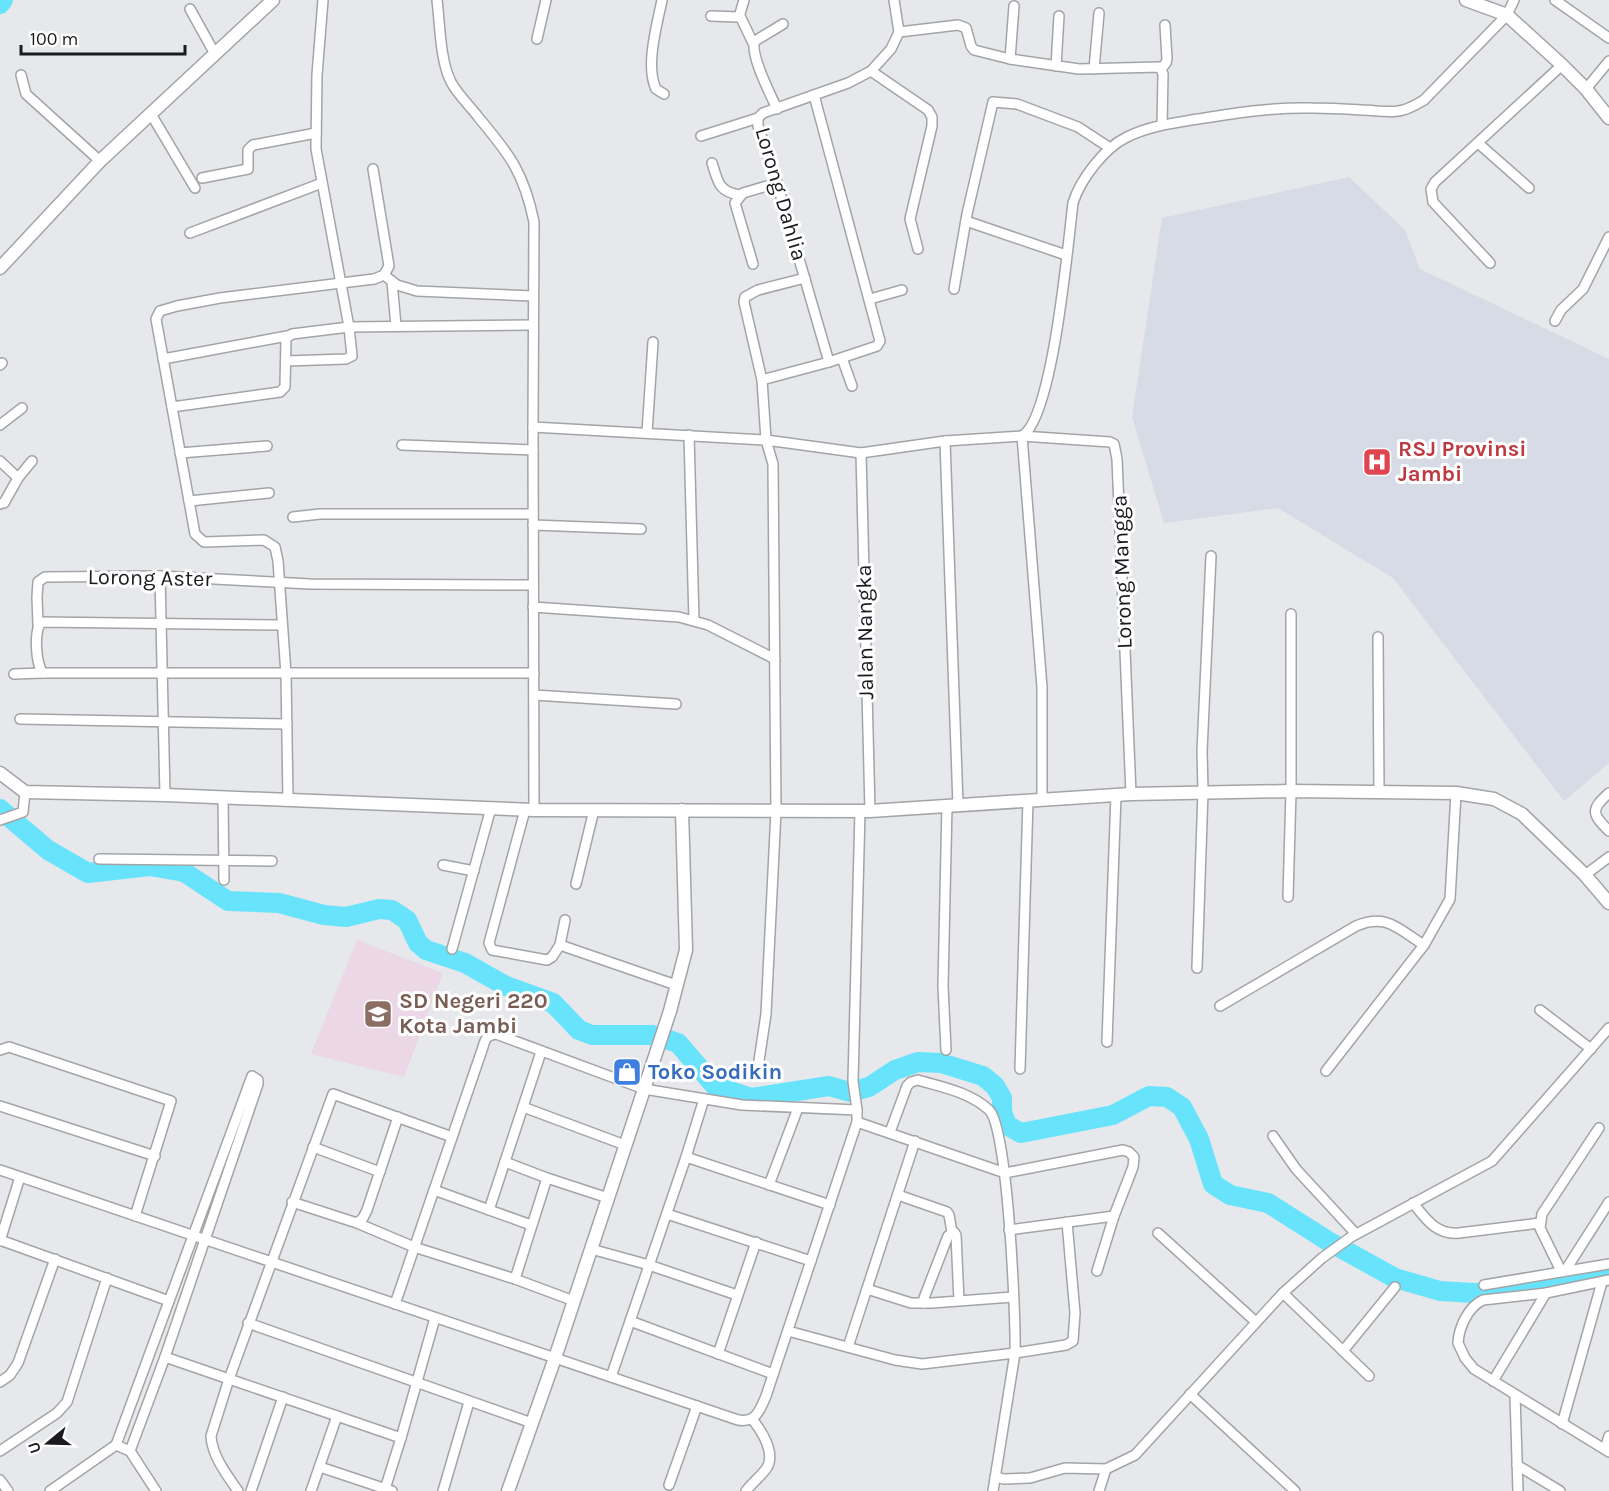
<svg xmlns="http://www.w3.org/2000/svg" width="1609" height="1491" viewBox="0 0 1609 1491" font-family="Karla,sans-serif">
	<style>
		.built { fill: #d6dbe5 }
		.education { fill: #ebd7e6 }
		.lines { fill: none; stroke-linecap: round; stroke-linejoin: round }
		.river { stroke: #68e3fc; stroke-width: 20 }
		.minor-casing { stroke: #a3a4a7; stroke-width: 12 }
		.tertiary-casing { stroke: #a3a4a7; stroke-width: 15 }
		.minor { stroke: #fff; stroke-width: 9 }
		.tertiary { stroke: #fff; stroke-width: 12 }
		.labels { text-anchor: middle; dominant-baseline: central; stroke-width: 6; stroke-linejoin: round; paint-order: stroke }
		.street-label { font-size: 22px; fill: #1a1b1c; stroke: #fff }
		.health-label { font-size: 22px; font-weight: bold; fill: #be3a42; stroke: #fff; text-anchor: start }
		.education-label { font-size: 22px; font-weight: bold; fill: #785e54; stroke: #fff; text-anchor: start }
		.shop-label { font-size: 22px; font-weight: bold; fill: #366cbe; stroke: #fff; text-anchor: start }
	</style>
	<rect width="100%" height="100%" fill="#e6e8eb"/>
	<path class="built" d="M1349,177l56,53 15,39 189,90v404l-45,38 -171,-223 -115,-70 -114,15 -32,-106 30,-199z"/>
	<path class="education" d="M357,940l86,33 -39,104 -93,-23z"/>
	<g class="lines">
		<g class="river">
			<path d="M0,4l3,-4"/>
			<path d="M0,809l48,41 40,23 62,-7 34,6 44,29 51,2 45,12 22,2 33,-8 13,1 15,10 11,23 8,7 39,13 41,23 47,17 26,27 13,5h61l25,8 37,43 36,12 78,-12 21,6 19,-5 26,-17 23,-8 23,1 42,13 12,10 7,12v14l5,13 14,8 92,-18 36,-19 18,1 15,10 17,32 14,45 17,11 38,8 60,38 67,37 45,13 33,2 25,-1 111,-18"/>
		</g>
		<g class="minor-casing">
			<g id="minor">
				<path d="M437,0c3,24 3,61 14,82 7,13 19,24 28,36 31,37 45,55 55,104l-1,205 233,13 7,24 3,347 -10,203 -9,60"/>
				<path d="M662,0c-5,25 -17,66 -6,89l8,5"/>
				<path d="M1555,0l54,38"/>
				<path d="M190,9l25,45"/>
				<path d="M711,16l28,1 5,-17"/>
				<path d="M740,16l13,27"/>
				<path d="M899,32l59,-7 8,3 5,18 3,4 36,9 69,10 81,-2 3,7 -1,51"/>
				<path d="M537,39l9,-39"/>
				<path d="M1010,59l4,-53"/>
				<path d="M1056,66l3,-50"/>
				<path d="M1094,69l5,-56"/>
				<path d="M1161,69l5,-6 1,-4 -2,-34"/>
				<path d="M871,71l57,39 4,7v9l-22,93 8,30"/>
				<path d="M21,75l5,19 74,67"/>
				<path d="M1586,89l23,-28"/>
				<path d="M777,109c-6,-14 -28,-55 -22,-68l28,-17"/>
				<path d="M151,114l44,74"/>
				<path d="M701,136l57,-18"/>
				<path d="M1478,143l51,45"/>
				<path d="M712,163c6,18 6,29 28,32"/>
				<path d="M202,178l46,-9v-19l5,-5 63,-12"/>
				<path d="M966,221l100,34"/>
				<path d="M190,233l132,-50"/>
				<path d="M1490,263l-57,-61 -2,-13 4,-7 127,-117"/>
				<path d="M753,264l-18,-61 8,-10 34,-10"/>
				<path d="M384,275l13,10 20,6 116,5"/>
				<path d="M805,278l-47,12 -13,7 -1,5 18,78 4,60 95,13 84,-12 77,-5c31,-18 46,-193 51,-233 7,-23 31,-55 54,-66 22,-11 47,-14 71,-18 38,-6 75,-12 114,-11 17,0 34,1 50,2 13,0 29,4 41,0 8,-2 14,-6 21,-10l83,-85 7,-15"/>
				<path d="M392,282l4,44"/>
				<path d="M954,289l13,-75 26,-112 24,2 61,23 32,21"/>
				<path d="M870,299l32,-9"/>
				<path d="M1555,321l6,-11 22,-21 26,-52"/>
				<path d="M842,358l10,28"/>
				<path d="M163,359l124,-23"/>
				<path d="M286,361l60,-2 6,-3 -3,-29 -33,-178 1,-74 6,-75"/>
				<path d="M829,362l-52,-179 -19,-57v-8l5,-5 85,-30 23,-12 20,-22 8,-17 -5,-32"/>
				<path d="M0,365l2,-2"/>
				<path d="M762,380l67,-18 48,-16 3,-5 -66,-246"/>
				<path d="M172,407l108,-15 5,-5 1,-49 6,-4 57,-7 184,-2"/>
				<path d="M0,425l22,-17"/>
				<path d="M533,427l1,383"/>
				<path d="M647,433l6,-91"/>
				<path d="M689,435l5,186"/>
				<path d="M1022,436l88,6 4,2 3,15 14,335"/>
				<path d="M1022,436l20,251v112"/>
				<path d="M945,441l13,364"/>
				<path d="M402,445l131,5"/>
				<path d="M180,453l87,-7"/>
				<path d="M861,453l9,358"/>
				<path d="M0,461l18,17"/>
				<path d="M189,501l80,-8"/>
				<path d="M0,504l4,-1 14,-25 14,-17"/>
				<path d="M293,517l27,-3h213"/>
				<path d="M533,525l108,4"/>
				<path d="M160,576l5,219"/>
				<path d="M533,607l146,10 29,8 67,34"/>
				<path d="M38,625l-1,-28 1,-15 7,-5 115,-1 150,8 223,1"/>
				<path d="M281,625l-239,-3c-9,7 -6,43 1,51h491"/>
				<path d="M1378,637l1,156"/>
				<path d="M14,674l29,-1"/>
				<path d="M534,695l142,9"/>
				<path d="M20,719l267,5"/>
				<path d="M1609,793c-19,17 -17,21 0,38"/>
				<path d="M223,797l1,83"/>
				<path d="M288,801l-2,-127 -8,-113 -3,-14 -11,-7 -60,2 -9,-8 -39,-215 4,-8 17,-5 43,-8 154,-19 10,-4 5,-9 -16,-97"/>
				<path d="M525,810l-36,133 3,7 55,10 5,-3 8,-12 116,40"/>
				<path d="M0,820l23,-8 2,-20"/>
				<path d="M99,859l173,2"/>
				<path d="M443,865l31,6"/>
				<path d="M1585,875l24,-18"/>
				<path d="M576,884l18,-74"/>
				<path d="M1288,897l3,-106v-177"/>
				<path d="M560,945l5,-25"/>
				<path d="M452,949l39,-141"/>
				<path d="M1197,968l6,-177 -1,-40 9,-195"/>
				<path d="M1220,1006l136,-80c31,-13 42,3 68,19"/>
				<path d="M1540,1010l51,39"/>
				<path d="M1107,1042l9,-247"/>
				<path d="M0,1050l9,-3 162,54 -36,115"/>
				<path d="M946,1050l-3,-64 4,-181"/>
				<path d="M1020,1069l8,-269"/>
				<path d="M1326,1071l98,-126 26,-46 6,-106"/>
				<path d="M0,1106l155,50"/>
				<path d="M523,1107l102,38"/>
				<path d="M857,1122l148,51 118,-23 6,2 5,5 -1,10 -19,49 -17,55"/>
				<path d="M1273,1136l23,33 60,65"/>
				<path d="M313,1147l67,25"/>
				<path d="M686,1157l144,48"/>
				<path d="M505,1162l42,16"/>
				<path d="M0,1170l738,250c18,3 22,-10 28,-24l91,-274v-12l-4,-29 7,-270"/>
				<path d="M769,1185l29,-77"/>
				<path d="M434,1190l97,35"/>
				<path d="M898,1195l49,17 2,3 3,17"/>
				<path d="M292,1202l65,21 6,-5 4,-8 31,-93"/>
				<path d="M1413,1203c13,16 23,32 46,30l81,-10"/>
				<path d="M489,1210l52,-158"/>
				<path d="M667,1214l144,47"/>
				<path d="M357,1223l57,24 101,32"/>
				<path d="M1009,1230l105,-14"/>
				<path d="M1158,1233l98,89"/>
				<path d="M0,1240l169,61"/>
				<path d="M0,1241l20,-64"/>
				<path d="M591,1249l58,16 88,30"/>
				<path d="M1561,1271l-21,-43 2,-14 57,-86"/>
				<path d="M1565,1271l44,-69"/>
				<path d="M1609,1280l-63,13 -63,7c-15,7 -24,27 -25,43l7,15 9,11 135,83"/>
				<path d="M1484,1285l125,-21"/>
				<path d="M867,1289l44,14h14"/>
				<path d="M1283,1293l86,83"/>
				<path d="M574,1301l-59,-22 32,-101 61,20"/>
				<path d="M959,1301l-3,-66 -2,-3 -6,4 -24,62 1,5h7l81,-6"/>
				<path d="M395,1304l88,-257c2,-8 4,-12 13,-13l148,55 98,16 115,5"/>
				<path d="M435,1318l-34,120 -172,-59 104,-285 119,43"/>
				<path d="M630,1321l143,53"/>
				<path d="M248,1323l284,100"/>
				<path d="M788,1331l107,29 27,4 93,-11c1,-34 -7,-226 -26,-243 -19,-18 -48,-23 -71,-30l-7,2 -4,4 -17,46"/>
				<path d="M848,1347l67,-206"/>
				<path d="M1343,1351l52,-64"/>
				<path d="M718,1354l38,-112"/>
				<path d="M165,1357l64,22 -18,57c1,20 16,39 27,55"/>
				<path d="M611,1377l75,-220 18,-58"/>
				<path d="M1493,1381l53,-88"/>
				<path d="M0,1382l10,-7 8,-12 37,-104"/>
				<path d="M1190,1394l105,97"/>
				<path d="M1515,1395l3,96"/>
				<path d="M1562,1424l40,-142"/>
				<path d="M116,1445l136,-369 6,4v4l-93,273 -35,94"/>
				<path d="M1605,1449l4,-13"/>
				<path d="M0,1451l57,-38 10,-11 40,-124"/>
				<path d="M1517,1465l43,26"/>
				<path d="M320,1467l72,24"/>
				<path d="M995,1477l9,2 26,-1 35,-10 41,1 29,-14 148,-162 39,-35 29,-21 141,-76 117,-133"/>
				<path d="M0,1480l8,11"/>
				<path d="M669,1485l28,-79"/>
				<path d="M385,1489l16,-51"/>
				<path d="M50,1491l66,-46 14,6 26,40"/>
				<path d="M251,1491l32,-94"/>
				<path d="M311,1491l26,-75"/>
				<path d="M443,1491l26,-89"/>
				<path d="M746,1491c6,-8 14,-14 20,-22 11,-15 -5,-39 -14,-50"/>
				<path d="M993,1491l22,-138 51,-8 7,-4 2,-28 -8,-91"/>
				<path d="M1099,1491l7,-22"/>
			</g>
		</g>
		<g class="tertiary-casing">
			<g id="tertiary">
				<path d="M1466,0l41,15 55,50 24,24 23,29"/>
				<path d="M0,268l100,-107 173,-161"/>
				<path d="M0,773l25,19 140,3 369,15 336,1 261,-17 160,-3 165,2 38,6 28,15 63,61 24,28"/>
				<path d="M508,1491l47,-133 115,-347 16,-61 -4,-140"/>
			</g>
		</g>
		<use href="#minor" class="minor"/>
		<use href="#tertiary" class="tertiary"/>
	</g>
	<defs>
		<g id="hospital-square" transform="scale(1.5)"><rect x="-9" y="-9" width="18" height="18" rx="4" fill="#e0444e" stroke="#fff"/><path d="M-5-5h3v3.5h4V-5h3V5h-3V1.5h-4V5h-3Z" fill="#fff"/></g>
		<g id="school-square" transform="scale(1.5)"><rect x="-9" y="-9" width="18" height="18" rx="4" fill="#8d6e63" stroke="#fff"/><path d="M0-5L7-2L0 1L-7-2ZM-4 1L0 2.5L4 1V4Q0 6-4 4Z" fill="#fff"/></g>
		<g id="shop-square" transform="scale(1.5)"><rect x="-9" y="-9" width="18" height="18" rx="4" fill="#3f7fe0" stroke="#fff"/><path d="M-5-2.5h2.3a2.7 3.5 0 0 1 5.4 0H5L5.5 6h-11ZM-1.5-2.5h3a1.5 2.3 0 0 0-3 0Z" fill="#fff"/></g>
	</defs>
	<g fill-rule="evenodd">
		<use href="#hospital-square" x="1377" y="462"/>
		<use href="#school-square" x="378" y="1014"/>
		<use href="#shop-square" x="627" y="1072"/>
	</g>
	<g class="labels">
		<g class="street-label">
			<text transform="translate(781 194) rotate(74)">Lorong Dahlia</text>
			<text transform="translate(1122 572) rotate(-92)">Lorong Mangga</text>
			<text transform="translate(150 578) rotate(1)">Lorong Aster</text>
			<text transform="translate(865 632) rotate(-91)">Jalan Nangka</text>
		</g>
		<g class="health-label">
			<text x="1398" y="449">RSJ Provinsi<tspan x="1398" dy="25">Jambi</tspan></text>
		</g>
		<g class="education-label">
			<text x="399" y="1001">SD Negeri 220<tspan x="399" dy="25">Kota Jambi</tspan></text>
		</g>
		<g class="shop-label">
			<text x="648" y="1072">Toko Sodikin</text>
		</g>
	</g>
	<g transform="translate(48 1443) rotate(251)" stroke="#ffffff" stroke-width="4.5" paint-order="stroke">
	<path d="M0-4.5L10 22L0 15L-10 22Z" fill="#1a1b1c"/>
	<text y="-9" font-size="16" font-weight="bold" text-anchor="middle" fill="#1a1b1c">U</text>
	</g>
	<path d="M21 45v9h164v-9" fill="none" stroke="#1a1b1c" stroke-width="3"/>
	<text x="30" y="45" font-size="18" fill="#1a1b1c" stroke="#ffffff" stroke-width="4.5" paint-order="stroke">100 m</text>
</svg>
